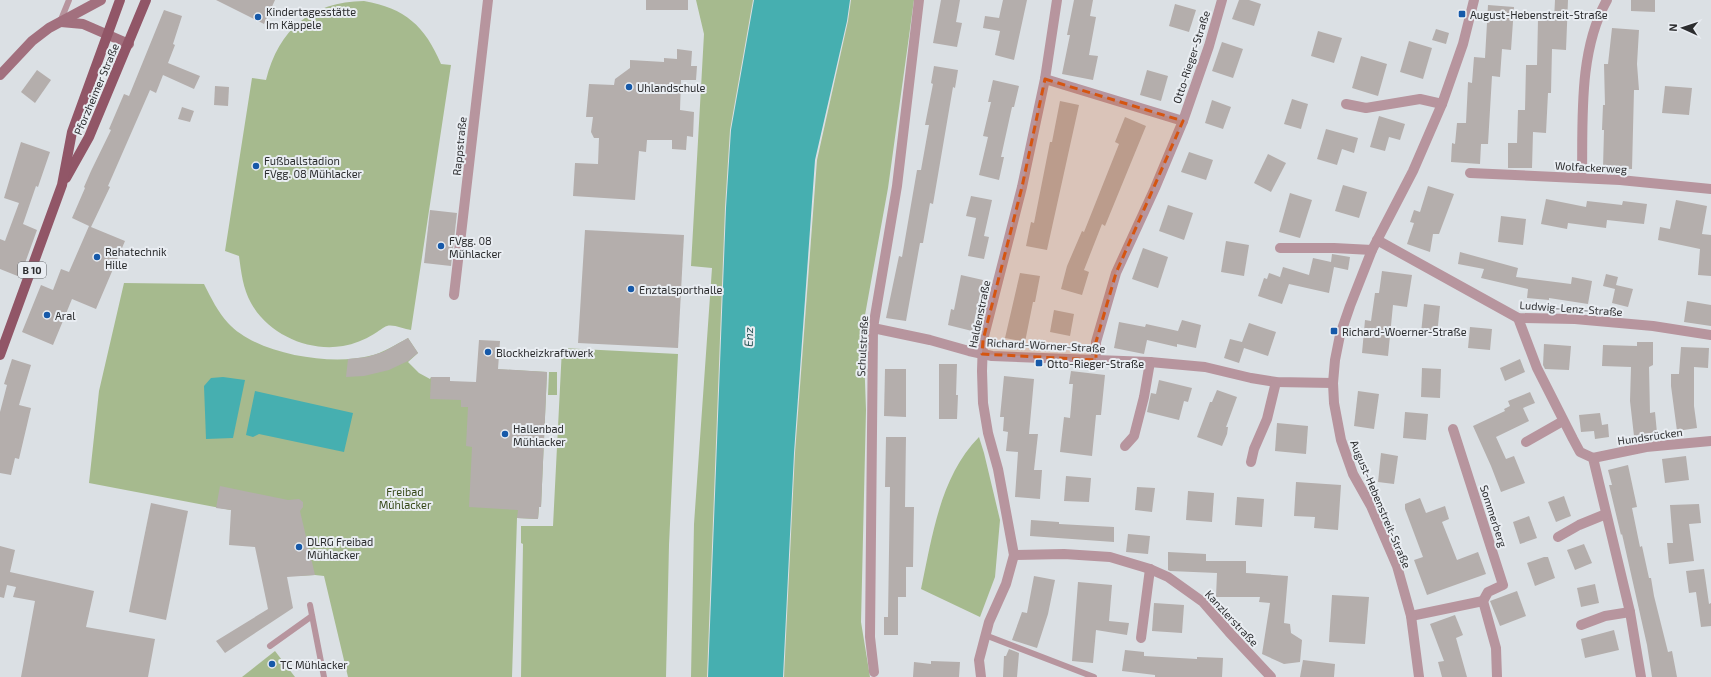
<svg xmlns="http://www.w3.org/2000/svg" width="1711" height="677" viewBox="0 0 1711 677" font-family="'Exo 2',sans-serif">
	<style>
		.green { fill: #a6ba8e }
		.water { fill: #46afb0 }
		.building { fill: #b4aeac }
		.lines { fill: none; stroke-linecap: round; stroke-linejoin: round }
		.lane { stroke: #b7959e; stroke-width: 6 }
		.street { stroke: #b7959e; stroke-width: 10 }
		.secondary { stroke: #a2707e; stroke-width: 10 }
		.primary { stroke: #915667; stroke-width: 10 }
		.marked { fill: #d55510; fill-opacity: 0.2; stroke: #d55510; stroke-width: 3; stroke-dasharray: 8 5; stroke-linejoin: round }
		.poi-dot { fill: #1659a9; stroke: #e9edf2; stroke-width: 1.5 }
		.labels { text-anchor: middle; dominant-baseline: central; stroke-width: 4; stroke-linejoin: round; paint-order: stroke }
		.shield { fill: #e9edf2; stroke: #65676a; stroke-width: 1 }
		.shield-label { font-size: 10px; font-weight: bold; fill: #2c2d2f }
		.poi-label { font-size: 11px; fill: #2c2d2f; stroke: #e9edf2; text-anchor: start }
		.street-label { font-size: 11px; fill: #2c2d2f; stroke: #e9edf2 }
		.park-label { font-size: 11px; fill: #364818; stroke: #e9edf2 }
		.water-label { font-size: 12px; font-style: italic; fill: #225051; stroke: #e9edf2 }
	</style>
	<rect width="100%" height="100%" fill="#dbe0e4"/>
	<g class="green">
		<path d="M696,0h57l-23,130 -5,78 -18,469h-16l3,-153 18,-256 -21,-2 13,-232z"/>
		<path d="M851,0h63l-26,188 -25,138 3,84 -5,212 9,55h-86l11,-224 22,-293 31,-139z"/>
		<path d="M364,1c41,7 61,25 77,63l10,1 -40,265c-7,-1 -18,-6 -24,-4 -4,1 -9,6 -13,8 -10,6 -20,10 -31,12 -35,6 -75,-12 -92,-43 -8,-14 -10,-32 -12,-47l-14,-5 27,-173 14,2c13,-51 45,-78 98,-79z"/>
		<path d="M124,283l80,1c7,14 14,28 24,39 28,31 102,43 141,33 14,-3 26,-11 39,-18l10,15 -10,9 11,11 11,6 1,-2h19v15l42,-9 1,-14 54,3 -6,135h-2l-1,12 -21,-1 -5,159h-164l-24,-101 -9,-1 -19,1 -13,-56 -194,-37 10,-92z"/>
		<path d="M562,348l116,6 -9,191 -3,132h-145l2,-133 -2,-1v-17h32z"/>
		<path d="M549,372h8v23h-9z"/>
		<path d="M979,437l5,16 16,67 -5,57 -15,40 -59,-28c11,-51 19,-113 58,-152z"/>
		<path d="M275,651l20,26h-53z"/>
	</g>
	<g class="water">
		<path d="M754,0h96l-3,21 -32,139 -21,293 -11,224h-75l18,-469 5,-78z"/>
		<path d="M223,377l22,3 -12,58 -27,1 -2,-53 7,-8z"/>
		<path d="M255,391l98,22 -9,39 -85,-18 -6,3 -7,-2z"/>
	</g>
	<g class="building">
		<path d="M216,0h59l-11,24z"/>
		<rect x="646" y="0" width="42" height="10"/>
		<path d="M941,0h19l-4,22 6,1 -5,24 -24,-4z"/>
		<path d="M1003,0h24l-13,60 -19,-5 5,-24 -17,-3 2,-12 14,2z"/>
		<path d="M1074,0h19l-3,16 6,1 -7,38 9,1 -5,24 -31,-6 8,-39h-3z"/>
		<path d="M1239,0h10l12,4 -7,22 -22,-7z"/>
		<path d="M1555,0h13l-2,50 -14,-1 -1,44h-3l-2,40 -13,-1 -1,36h-24v-25h9l1,-33h7l1,-45h11l1,-46 16,1z"/>
		<path d="M1631,0h24v12l-24,-1z"/>
		<path d="M1175,4l21,6 -7,22 -20,-6z"/>
		<path d="M1488,5l26,2 -3,43 -9,-1 -2,28 -8,-1 -4,68h-7l-1,20 -29,-2 1,-19 3,1 2,-21h9l2,-41 4,1 2,-26 11,1z"/>
		<path d="M164,10l18,6 -9,28 2,1 -7,18 32,13 -6,13 -31,-14 -7,18 -6,-3 -42,96 2,1 -19,40 34,14 -29,68 -24,-10 -19,46 -31,-13 19,-47 12,5 8,-21 8,3 20,-46 -17,-8 13,-30 -1,-1 7,-16 20,-41 -2,-1 15,-35 5,2z"/>
		<path d="M1612,28l27,2 -2,34 2,26h-5l-2,79 -29,-1 1,-38h-2l1,-25h2l-1,-41h4z"/>
		<path d="M1436,29l13,4 -3,11 -14,-4z"/>
		<path d="M1318,31l24,7 -8,25 -23,-7z"/>
		<path d="M1409,41l23,7 -9,31 -23,-7z"/>
		<path d="M1222,42l21,7 -10,29 -21,-7z"/>
		<path d="M677,49l15,2 -1,15h6l-1,14h-15l-1,30 14,2 -1,25 -6,-1 -1,14 -14,-1v-9h-25l-1,12 -7,-1 -4,49 -62,-4 2,-33 23,1 1,-26h-5l-3,-6 2,-15h-7l3,-33 25,1 1,-6 15,-11v-8l34,2v-4l13,1z"/>
		<path d="M1361,56l26,8 -9,32 -26,-8z"/>
		<path d="M934,66l24,4 -3,18 -2,-1 -20,117 -3,-1 -7,40h-3l-14,78 -20,-3 13,-62 3,1 15,-87h4l8,-45h-4l8,-41 -2,-1z"/>
		<path d="M37,70l14,10 -16,23 -14,-11z"/>
		<path d="M1147,70l21,6 -7,25 -21,-6z"/>
		<path d="M993,80l26,6 -5,21h-2l-11,50h3l-5,23 -20,-5 9,-38 -5,-1 8,-34h-3z"/>
		<path d="M215,86l14,1 -1,19 -14,-1z"/>
		<path d="M1665,86l27,2 -3,27 -27,-2z"/>
		<path d="M1292,99l16,5 -7,25 -17,-5z"/>
		<path d="M1212,100l19,7 -8,22 -18,-6z"/>
		<path d="M1060,101l19,4 -32,145 -21,-4 5,-24 3,1 16,-81h2z"/>
		<path d="M182,107l12,4 -4,11 -12,-3z"/>
		<path d="M1379,116l26,8 -5,16 -11,-3 -4,14 -15,-4z"/>
		<path d="M1125,117l21,9 -41,100 -3,-2 -18,46 5,2 -7,23 -21,-6 6,-23 15,-35 2,1 35,-88 -4,-2z"/>
		<path d="M1326,129l32,9 -4,15 -12,-4 -5,16 -20,-6z"/>
		<path d="M21,142l29,10 -12,35 -2,-1 -13,38 14,6 -17,47 -20,-8v-30l5,2 14,-38 -15,-5z"/>
		<path d="M1189,152l24,8 -7,20 -25,-8z"/>
		<path d="M1268,154l18,9 -15,29 -17,-9z"/>
		<path d="M1343,185l24,7 -8,26 -24,-7z"/>
		<path d="M1428,186l26,8 -15,40h-6l-3,18 -23,-8 7,-21 -4,-1 4,-12 6,2z"/>
		<path d="M1290,193l22,7 -12,38 -21,-6z"/>
		<path d="M971,196l21,4 -8,36 5,1 -5,22 -16,-3 8,-38 -10,-2z"/>
		<path d="M1546,199l40,8 1,-6 35,4 1,-4 24,3 -3,20 -37,-4 -1,8 -38,-5 -1,6 -26,-5z"/>
		<path d="M1676,200l31,6 -5,28 9,1v41l-13,-1 2,-26 -42,-9 2,-13 10,2z"/>
		<path d="M1168,205l25,8 -9,27 -25,-9z"/>
		<path d="M430,210l27,3 -6,53 -27,-3z"/>
		<path d="M1501,216l25,3 -3,26 -25,-3z"/>
		<path d="M585,230l99,5 -6,113 -100,-5z"/>
		<path d="M1226,241l23,4 -5,31 -23,-4z"/>
		<path d="M1143,248l25,9 -10,31 -26,-9z"/>
		<path d="M1460,252l58,16 -2,9 55,7 1,-7 20,4 -4,23 -39,-6v2l-22,-2 1,-9 -47,-11 3,-9 -26,-5z"/>
		<path d="M1332,254l18,3 -2,13 -14,-3 -5,26 -40,-9 -7,20 -24,-8 6,-18 3,1 2,-6 11,4 3,-10 26,8 4,-17 18,4z"/>
		<path d="M1382,271l30,4 -5,32 -14,-2 -5,51 -26,-3 3,-33 6,1 4,-28h4z"/>
		<path d="M1020,273l20,3 -5,26h-2l-8,40 -20,-4z"/>
		<path d="M1606,274l12,3 -2,8 17,4 -5,18 -16,-4 3,-14 -12,-3z"/>
		<path d="M961,275l22,5 -11,51 -24,-6 3,-16 3,1z"/>
		<path d="M1687,301l24,4v21l-27,-4z"/>
		<path d="M1424,304l16,2 -3,29 -16,-2z"/>
		<path d="M1054,310l20,4 -4,22 -20,-4z"/>
		<path d="M1182,320l19,5 -5,23 -19,-4v3l-30,-7 -3,14 -30,-6 5,-26 26,5 1,-3 32,7z"/>
		<path d="M1249,323l27,9 -8,24 -24,-8 -5,15 -15,-5 6,-19 12,3z"/>
		<path d="M1470,327l22,2 -2,21 -22,-2z"/>
		<path d="M408,338l10,15 -10,8 -19,9 -25,6 -18,1 2,-18 19,-2 16,-5z"/>
		<path d="M479,340l21,1 -2,28 49,3 -6,135h-2l-1,12 -21,-1 1,-8 -49,-3 3,-60 -6,-1 2,-39h-7v-7l-31,-1 1,-22h19v4l26,1z"/>
		<path d="M1637,342h16v23l-4,2 1,46 5,-1 2,21 -23,3 -4,-35 1,-34 -29,-1 1,-21 34,1z"/>
		<path d="M1544,344l27,2 -2,24 -24,-1 -2,-4z"/>
		<path d="M1681,347l28,1 -1,20 -14,-1v39l3,22 -20,3 -6,-45v-12h8z"/>
		<path d="M12,359l19,6 -12,40 12,3 -12,51 -4,-1 -4,17 -11,-2v-61l7,-27 -3,-1z"/>
		<path d="M1520,359l5,13 -20,9 -5,-13z"/>
		<path d="M939,364h18l-1,31h2l-1,24h-18z"/>
		<path d="M1422,368l19,1 -1,29 -19,-1z"/>
		<path d="M885,369h21v48l-22,-1z"/>
		<path d="M1071,371l34,4 -4,40h-5l-4,41 -32,-4 4,-35 6,1 3,-34h-4z"/>
		<path d="M1004,376l30,3 -5,55h9l-4,36h8l-2,29 -25,-2 3,-45 -12,-1 2,-19 -5,-1 1,-14h-4z"/>
		<path d="M1159,380l33,8 -4,14 -4,-1 -5,19 -32,-8 4,-19 5,1z"/>
		<path d="M1217,390l20,7 -11,30h2l-1,7 -5,12 -25,-9 13,-35h2z"/>
		<path d="M1358,391l21,3 -5,35 -20,-3z"/>
		<path d="M1530,392l5,11 -12,5 6,13 -33,16 10,22 8,-3 11,27 -24,9 -10,-26 -18,-40 32,-15 -1,-2 6,-3 -2,-5z"/>
		<path d="M1405,412l23,2 -2,26 -23,-2z"/>
		<path d="M1600,413l2,12 6,-1 1,13 -14,2 -1,-8 -13,1 -2,-17z"/>
		<path d="M1277,423l31,3 -2,28 -31,-3z"/>
		<path d="M886,437h20l-1,70h9l-1,60h-7v30h-8v38h-14v-18h4l2,-130h-5z"/>
		<path d="M1381,453l17,3 -4,28 -16,-2z"/>
		<path d="M1686,456l3,24 -24,3 -3,-24z"/>
		<path d="M1628,465l9,42 -5,1 8,39 2,-1 7,32h2l3,18 14,56 4,-1 5,26h-25l-5,-32 -25,-111 -1,1 -12,-50h3l-4,-15z"/>
		<path d="M1066,476l25,2 -2,24 -25,-1z"/>
		<path d="M1296,482l45,3 -3,45 -24,-2 1,-11 -21,-1z"/>
		<path d="M220,486l68,14 11,-1 4,3v5l-3,4 15,64 -28,2 6,31 -68,45 -9,-12 52,-32 -13,-62 -26,-2 2,-35 -15,-2z"/>
		<path d="M1137,487l18,1 -3,24 -17,-2z"/>
		<path d="M1188,491l26,2 -2,29 -26,-2z"/>
		<path d="M1564,496l7,20 -15,6 -8,-20z"/>
		<path d="M1237,497l27,2 -2,28 -27,-2z"/>
		<path d="M1420,498l6,15 19,-7 4,13 -7,3 15,38 21,-8 8,22 -59,21 -13,-35 9,-3 -18,-48v-5z"/>
		<path d="M151,503l37,8 -22,109 -37,-8z"/>
		<path d="M1699,504l2,19 -12,1 5,37 -25,3 -2,-21h6l-3,-38z"/>
		<path d="M1529,516l8,22 -17,6 -7,-22z"/>
		<path d="M1031,520l28,2v2l55,3v15l-84,-6z"/>
		<path d="M1128,534l22,2 -2,18 -22,-2z"/>
		<path d="M1584,544l8,19 -17,7 -8,-20z"/>
		<path d="M0,546l15,4 -5,22 84,19 -8,36 69,12 -7,38h-127l14,-76 -22,-4 3,-10 -9,-2 -3,13 -4,-1z"/>
		<path d="M1168,552l38,2v7h40v12l42,3 -4,47 6,1 1,9 11,7 -2,22 -16,2 -22,-10 8,-51 -11,-1 1,-5h-44l1,-24 -47,-2 -2,-1z"/>
		<path d="M1544,557h4l7,21 -20,8 -8,-23z"/>
		<path d="M1704,569l5,35 2,-1v23l-10,1 -5,-35 -7,1 -3,-22z"/>
		<path d="M1034,576l21,4 -7,34 -11,34 -25,-8 10,-28 5,1z"/>
		<path d="M1078,582l34,3 -3,36 20,2 -2,12 -31,-5 -3,33 -21,-2z"/>
		<path d="M1595,584l4,19 -18,4 -4,-19z"/>
		<path d="M1517,591l9,25 -26,10 -10,-25z"/>
		<path d="M1332,595l37,2 -4,47 -36,-2z"/>
		<path d="M1154,603l30,2 -2,28 -30,-2z"/>
		<path d="M1455,615l8,20 -7,3 11,39h-25l-4,-15 6,-1 -14,-37z"/>
		<path d="M1614,630l5,20 -34,8 -4,-19z"/>
		<path d="M1009,649l10,4 -2,24h-14l1,-21h2z"/>
		<path d="M1125,650l19,2v4l53,3v-2l26,1 -1,19h-67v-2l-33,-4z"/>
		<path d="M1303,660l32,4 -1,13h-34z"/>
		<path d="M931,661l29,1 -1,15h-46l1,-15 17,2z"/>
	</g>
	<g class="lines">
		<g class="lane">
			<path d="M60,22l9,-22"/>
			<path d="M310,605l14,72"/>
			<path d="M985,635l109,42"/>
			<path d="M270,646l42,-30"/>
		</g>
		<g class="street">
			<path d="M1045,79l138,42"/>
			<path d="M1346,104l20,4 54,-9 22,5"/>
			<path d="M1470,173l150,7 91,9"/>
			<path d="M1582,178c1,-57 -4,-127 25,-178"/>
			<path d="M1377,240l141,78 57,1 78,7 58,9"/>
			<path d="M1280,248h54l38,2"/>
			<path d="M454,295l34,-295"/>
			<path d="M1518,318l19,50 36,71 7,13 13,6 37,154 11,65"/>
			<path d="M873,328l57,12 39,11 23,5 158,6 55,5 46,11 25,4 57,1"/>
			<path d="M1096,360v-18l20,-69 39,-85 28,-67 26,-75 13,-46"/>
			<path d="M1453,429l50,156 -15,7 -5,9"/>
			<path d="M1526,442l37,-21"/>
			<path d="M1125,446l9,-10 10,-39 6,-35"/>
			<path d="M1593,458l53,-11 65,-6"/>
			<path d="M1251,462l3,-13 13,-30 9,-37"/>
			<path d="M1558,537l21,-12 27,-11"/>
			<path d="M1014,555l50,-1 46,3 40,12 18,8 35,25 26,30 42,45"/>
			<path d="M1411,616l72,-15 13,47 1,29"/>
			<path d="M1581,625l24,-9 25,-4"/>
			<path d="M1141,638l9,-69"/>
			<path d="M874,672l-4,-35 3,-309 24,-142 22,-186"/>
			<path d="M981,677l-2,-17 10,-38 17,-38 8,-29 -16,-86 -10,-36 -5,-30 -1,-32 1,-31 39,-153 23,-108 12,-79"/>
			<path d="M1419,677l-8,-61 -14,-50 -26,-60 -18,-32 -12,-34 -7,-37 -1,-20 2,-23 5,-25 10,-29 22,-56 41,-79 29,-67 21,-60 11,-44"/>
		</g>
		<g class="secondary">
			<path d="M61,22l22,2 46,20"/>
			<path d="M0,75l32,-34 17,-13 52,-28"/>
		</g>
		<g class="primary">
			<path d="M66,178l23,-41 57,-137"/>
			<path d="M0,355l62,-170 10,-53 48,-132"/>
		</g>
	</g>
	<path class="marked" d="M1045,79l138,42 -67,152 -20,69v18l-114,-6 1,-14 39,-153z"/>
	<g class="poi-dot">
		<rect x="1458" y="10" width="8" height="8" rx="2"/>
		<circle cx="258" cy="17" r="4"/>
		<circle cx="629" cy="87" r="4"/>
		<circle cx="256" cy="166" r="4"/>
		<circle cx="441" cy="246" r="4"/>
		<circle cx="97" cy="257" r="4"/>
		<circle cx="631" cy="289" r="4"/>
		<circle cx="47" cy="315" r="4"/>
		<rect x="1330" y="327" width="8" height="8" rx="2"/>
		<circle cx="488" cy="352" r="4"/>
		<rect x="1035" y="359" width="8" height="8" rx="2"/>
		<circle cx="505" cy="434" r="4"/>
		<circle cx="299" cy="547" r="4"/>
		<circle cx="272" cy="664" r="4"/>
	</g>
	<g class="labels">
		<rect class="shield" x="18" y="262" width="28" height="16" rx="3"/>
		<g class="shield-label">
			<text x="32" y="270">B 10</text>
		</g>
		<g class="poi-label">
			<text x="266" y="11">Kindertagesstätte<tspan x="266" dy="13">Im Käppele</tspan></text>
			<text x="1470" y="14">August-Hebenstreit-Straße</text>
			<text x="637" y="87">Uhlandschule</text>
			<text x="264" y="160">Fußballstadion<tspan x="264" dy="13">FVgg. 08 Mühlacker</tspan></text>
			<text x="449" y="240">FVgg. 08<tspan x="449" dy="13">Mühlacker</tspan></text>
			<text x="105" y="251">Rehatechnik<tspan x="105" dy="13">Hille</tspan></text>
			<text x="639" y="289">Enztalsporthalle</text>
			<text x="55" y="315">Aral</text>
			<text x="1342" y="331">Richard-Woerner-Straße</text>
			<text x="496" y="352">Blockheizkraftwerk</text>
			<text x="1047" y="363">Otto-Rieger-Straße</text>
			<text x="513" y="428">Hallenbad<tspan x="513" dy="13">Mühlacker</tspan></text>
			<text x="307" y="541">DLRG Freibad<tspan x="307" dy="13">Mühlacker</tspan></text>
			<text x="280" y="664">TC Mühlacker</text>
		</g>
		<g class="street-label">
			<text transform="translate(1191 57) rotate(-72)">Otto-Rieger-Straße</text>
			<text transform="translate(96 89) rotate(-67)">Pforzheimer Straße</text>
			<text transform="translate(459 146) rotate(-84)">Rappstraße</text>
			<text transform="translate(1591 167) rotate(3)">Wolfackerweg</text>
			<text transform="translate(1571 308) rotate(4)">Ludwig-Lenz-Straße</text>
			<text transform="translate(979 314) rotate(-78)">Haldenstraße</text>
			<text transform="translate(1046 345) rotate(3)">Richard-Wörner-Straße</text>
			<text transform="translate(862 346) rotate(-87)">Schulstraße</text>
			<text transform="translate(1650 436) rotate(-8)">Hundsrücken</text>
			<text transform="translate(1381 504) rotate(67)">August-Hebenstreit-Straße</text>
			<text transform="translate(1494 516) rotate(72)">Sommerberg</text>
			<text transform="translate(1232 618) rotate(47)">Kanzlerstraße</text>
		</g>
		<g class="park-label">
			<text x="405" y="491">Freibad<tspan x="405" dy="13">Mühlacker</tspan></text>
		</g>
		<g class="water-label">
			<text transform="translate(748 337) rotate(-89)">Enz</text>
		</g>
	</g>
	<g transform="translate(1683 28) rotate(273)" stroke="#e9edf2" stroke-width="3" paint-order="stroke">
	<path d="M0-3L7 15L0 10L-7 15Z" fill="#2c2d2f"/>
	<text y="-6" font-size="11" font-weight="bold" text-anchor="middle" fill="#2c2d2f">N</text>
	</g>
</svg>
